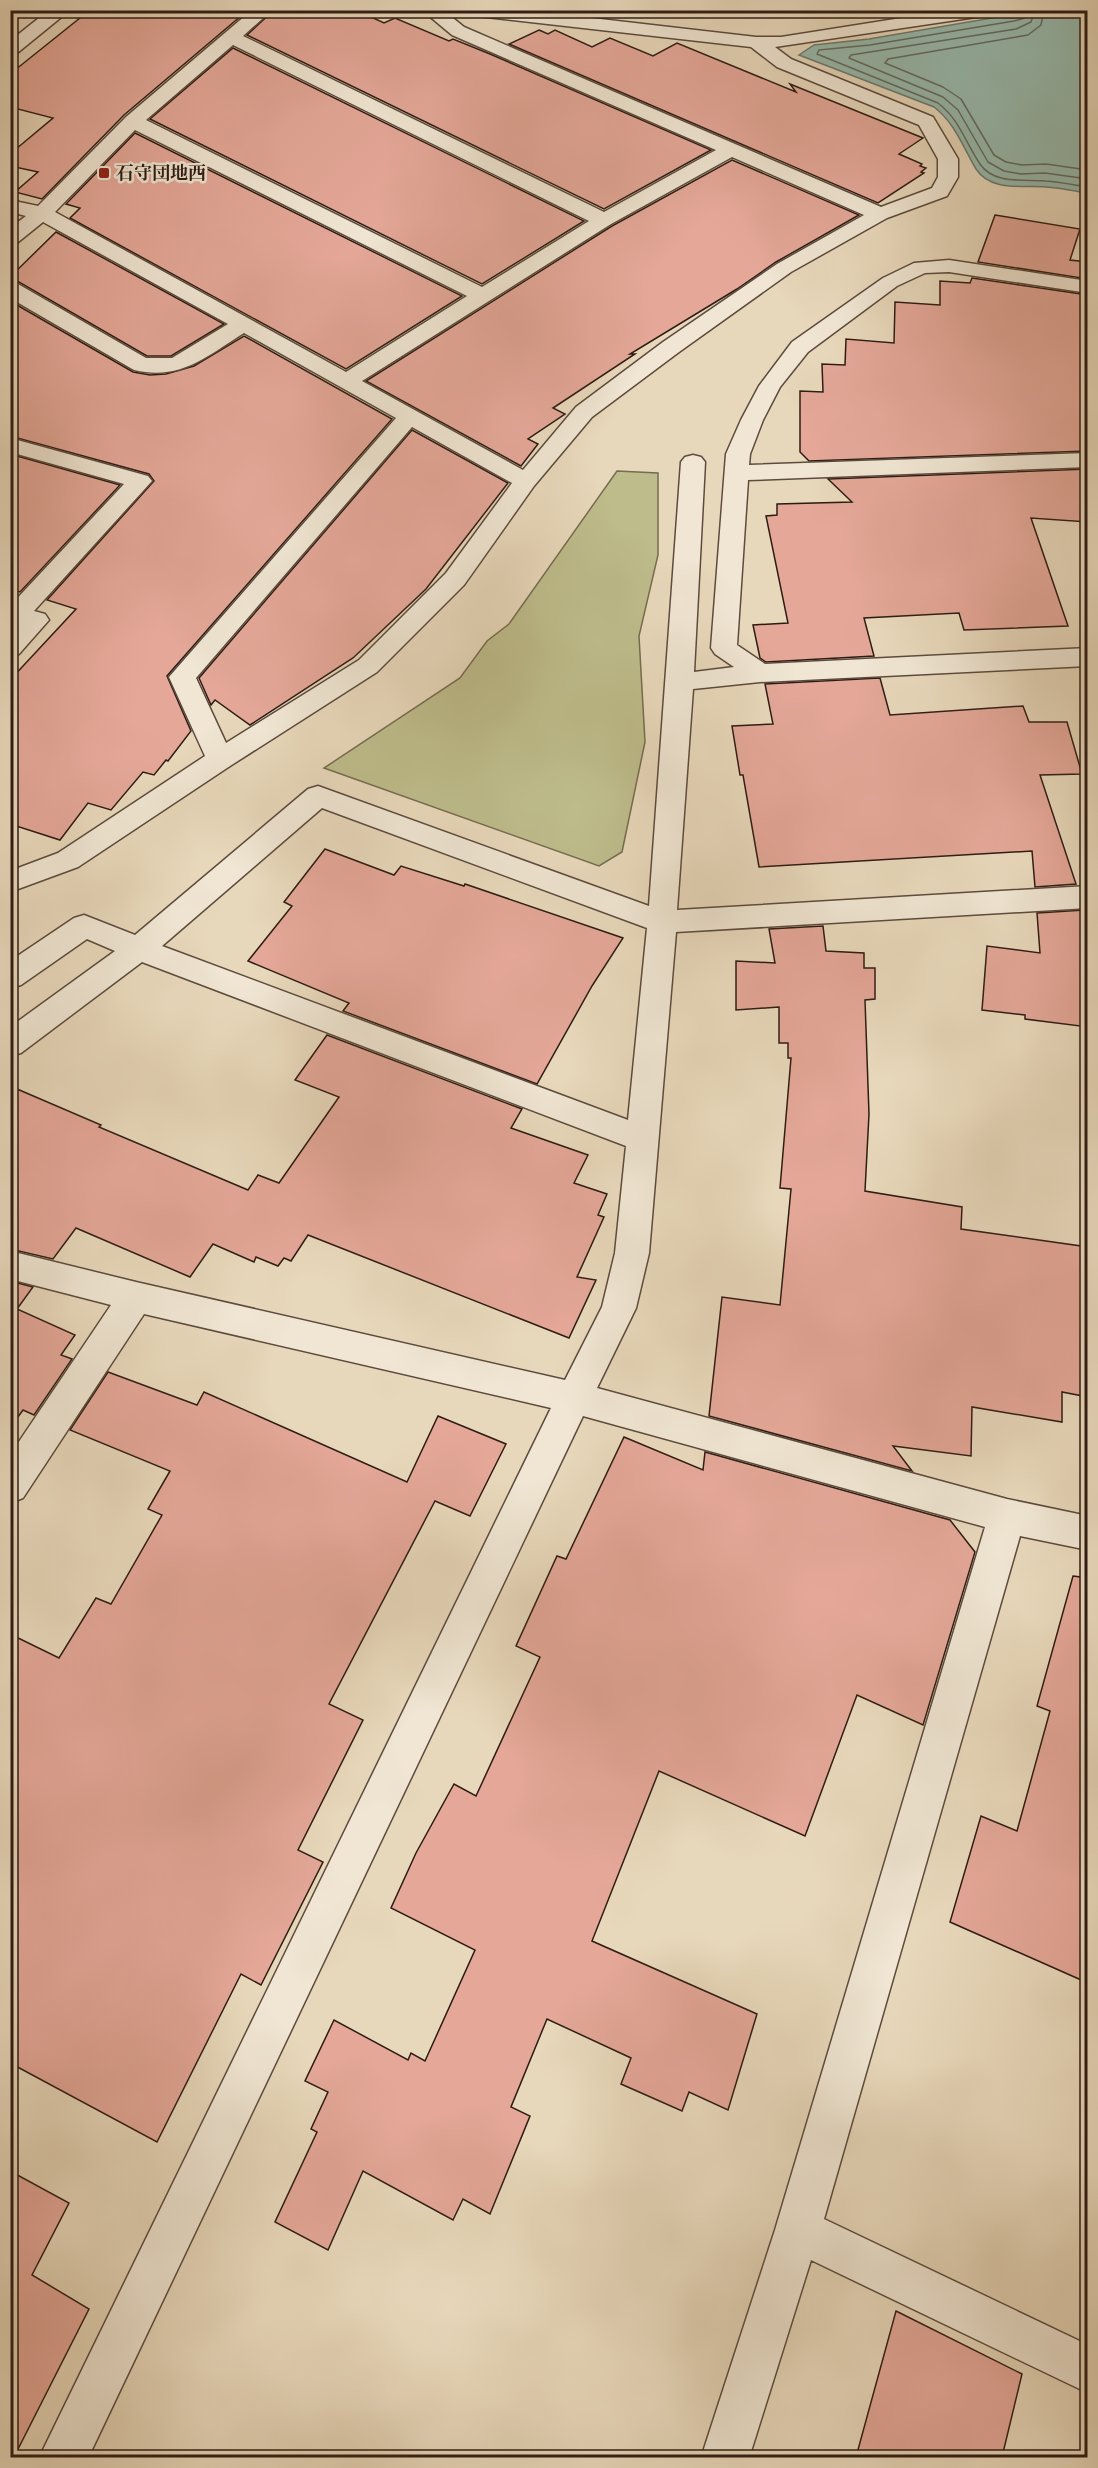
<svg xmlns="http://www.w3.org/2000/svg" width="1098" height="2468" viewBox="0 0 1098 2468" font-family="'Libre Bodoni','Noto Serif JP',serif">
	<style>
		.green { fill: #bebc8b; stroke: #766c50; stroke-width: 1.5 }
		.water { fill: #97baae; stroke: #6d7b70; stroke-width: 1.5 }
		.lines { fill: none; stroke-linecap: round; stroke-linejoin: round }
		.shore { stroke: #626b61; stroke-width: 1.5 }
		.building { fill: #e4a798; stroke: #2e1c14; stroke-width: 1.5 }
		.minor-casing { stroke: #5c4b3e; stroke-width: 3 }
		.minor { fill: #f0e6d3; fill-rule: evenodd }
		.poi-dot { fill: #8f2418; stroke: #f0e6d3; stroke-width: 2 }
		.labels { text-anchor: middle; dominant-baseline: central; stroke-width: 5; stroke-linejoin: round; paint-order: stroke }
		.far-poi-label { font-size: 18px; font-weight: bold; fill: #2e1c14; stroke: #f0e6d3; text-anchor: start }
	</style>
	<rect width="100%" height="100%" fill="#e8d8bb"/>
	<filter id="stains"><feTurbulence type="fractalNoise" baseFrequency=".00333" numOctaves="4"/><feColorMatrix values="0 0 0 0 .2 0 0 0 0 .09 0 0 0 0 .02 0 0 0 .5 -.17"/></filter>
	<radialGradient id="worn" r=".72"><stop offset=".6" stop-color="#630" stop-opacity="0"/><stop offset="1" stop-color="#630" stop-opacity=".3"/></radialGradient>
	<path class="green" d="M617,471l41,2v82l-19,81 6,106 -23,110 -23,14 -275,-98 136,-90 27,-37 22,-17z"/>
	<path class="water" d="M1032,11h55v182c-13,-2 -27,-5 -41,-6 -23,-2 -55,5 -70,-18 -13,-22 -21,-46 -42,-62l-135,-52 15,-10 55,-6z"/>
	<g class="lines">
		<g class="shore">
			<path d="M1028,10l-3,8 -11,3 -144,24 -51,5 -2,4 121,49c22,17 27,39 42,61 14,21 45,15 66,17 14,1 28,4 42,6"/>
			<path d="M1035,10l-4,12 -15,7 -165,26 -2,3 94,39 15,13 30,52 16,9 17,3 24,-1 43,6"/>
			<path d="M1044,10l-3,15 -13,10 -140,24 -3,4 58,24 18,12 33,56 12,7 16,3 24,-1 42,6"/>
		</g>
	</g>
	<g class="building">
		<path d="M90,10h158l-124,105 -82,84 -27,-7 23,-20 -28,-6v-12l43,-36 -43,-11v-33z"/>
		<path d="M274,10h82l28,13 11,-5 54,23 4,-2 37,15 221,96 -107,59 -357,-174z"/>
		<path d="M539,30l9,4 7,-4 37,17 18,-9 43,18 24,-13 119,49 -6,-8 133,54 -24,16 23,10 -2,2 6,2 -5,4 3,1 -46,30 -369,-159z"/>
		<path d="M233,48l351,173 -102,63 -332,-165z"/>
		<path d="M135,133l327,163 -116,73 -276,-151 10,-10 -14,-4z"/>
		<path d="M732,160l127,55 -83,47 -39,27 -107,65h5l-82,54 12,6 -37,25 10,5 -17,22 -155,-85 246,-155z"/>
		<path d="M995,215l85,14 -10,31 18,2v17l-110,-17z"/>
		<path d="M56,232l168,92 -53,32h-24l-128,-74 -9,-1v-4z"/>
		<path d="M972,278l116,17v156l-279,10 -9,-9v-61l23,1 -1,-28 23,1 1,-26 48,4 1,-41 45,3v-24l30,2z"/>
		<path d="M10,301l123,71 17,3 16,-1 28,-8 50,-30 148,83 -225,257 24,55 -23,30 -2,-1 -12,15 -11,-3 -32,38 -23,-7 -28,37 -50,-16v-144l66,-71 -29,-9 107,-119 -5,-7 -139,-38z"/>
		<path d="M412,430l96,53 -82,106 -73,69 -103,67 -35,-25 -4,5 -12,-27z"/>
		<path d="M10,454l110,31 -100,107 -10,-3z"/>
		<path d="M1088,469v53l-57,-4 37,108 -104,4 -5,-17 -95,5 10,38 -108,6 -6,-4 -7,-33 35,-2 -22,-107 11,-1v-11l75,-2 -24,-23z"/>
		<path d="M880,678l10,37 133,-9 6,16h38l15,52 -42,1 36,109 -41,3 -3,-36 -273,16 -16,-92h-3l-8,-49 41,-2 -8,-40z"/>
		<path d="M325,849l69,26 7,-9 63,20 1,-2 158,54 -31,48 -55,98 -194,-73 6,-8 -101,-42 44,-55 -8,-4z"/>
		<path d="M1085,910l3,9v108l-63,-8v-4l-43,-5 5,-64 53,7 -3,-40z"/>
		<path d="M823,926l3,25 38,2v15h11v31l-10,1 4,114 -4,77 97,16 -1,22 127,18v150l-26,-5v30l-90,-15 -1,49 -78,-10 19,25 -203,-55 13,-119 58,8 11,-116 -11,-1 11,-130h-3v-15h-9v-36l-43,3v-49l39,2 -6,-34z"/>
		<path d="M327,1035l195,74 -11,19 77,27 -14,28 33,11 -9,21 6,2 -27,60 19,3 -27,58 -261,-103 -17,26 -7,-3 -6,8 -22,-9 -2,5 -41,-18 -23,33 -114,-49 -23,31 -43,-10v-163l91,39 -2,2 149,63 10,-15 21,8 60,-86 -44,-17z"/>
		<path d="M10,1281l23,6 -16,22 58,26 -14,20 11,4 -38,56 -11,-5 -13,18z"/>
		<path d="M108,1372l89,33 7,-13 203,90 31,-66 68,28 -36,72 -35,-15 -106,203 34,16 -65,130 25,12 -62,123 -20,-11 -84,168 -147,-79v-429l49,24 37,-60 15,6 51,-89 -14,-6 22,-38 -100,-41z"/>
		<path d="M624,1437l79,33 2,-18 245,68 25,32 -52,173 -66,-30 -52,141 -146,-65 -67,170 165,73 -29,96 -39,-18 -7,19 -61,-27 10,-26 -84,-39 -36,88 19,9 -40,98 -27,-15 -10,21 -90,-49 -35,79 -53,-28 42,-90 -6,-3 17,-37 -23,-11 29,-61 74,40 3,-7 14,8 50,-111 -84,-42 25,-55 38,-69 22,12 64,-139 -24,-11 41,-90 9,3z"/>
		<path d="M1073,1576l15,2v405l-138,-61 31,-106 36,15 33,-120 -13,-5z"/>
		<path d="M10,2171l59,32 -37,72 57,34 -75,148h-4z"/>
		<path d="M896,2311l126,63 -20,83h-146z"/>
	</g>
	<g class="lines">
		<g class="minor-casing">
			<g id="minor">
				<path d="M49,10h21l-54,44 -6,1v-14z"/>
				<path d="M252,10h20l-29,26 361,176 112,-62 -264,-115 -30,-25h21l21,17 417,180 51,-19 6,-11v-18l-19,-34 -142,-58 -26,-20 -282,-32 -9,-5h62l234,27h25l171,-27h47l-9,5 -215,32 16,12 142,58 25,42v18l-11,19 -60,22 -96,54 -112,80 -87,65 -58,69 -70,99 -87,87 -147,94 -152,101 -68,25v-21l48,-18 147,-97 -36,-79 227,-259 -152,-85c-37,23 -63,48 -110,37l-124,-72v-15l8,1 128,74h26l56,-34 -185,-102 -26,21 -7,2v-17l16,-12 -16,-4v-12l28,6 88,-89zM233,45l356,176 -107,66 -336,-167zM135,130l332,166 -121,76 -291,-160zM732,157l132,58 -87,49 -114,78 -87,65 -53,63 -161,-89 249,-157zM412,427l100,56 -66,90 -87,87 -133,83 -30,-65z"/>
				<path d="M949,260l139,21v12l-139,-21 -24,1 -28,13 -89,66 -28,35 -17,33 -13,34 -1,11 339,-12v14l-340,13 -11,165 28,19 323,-16v18l-328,16 -67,7 -16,221 411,-24v22l-412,24 -27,321 -13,55 -39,80 410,111 81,17v34l-68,-14 -196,683 264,126v48l-277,-133 -62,198h-48l74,-228 210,-703 -402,-111 -495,1042h-49l512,-1050 -407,-94 -121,184 -13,5v-48l101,-150 -101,-26v-28l126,31 429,98 37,-73 13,-54 11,-107 -484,-184 -121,91 -11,3v-29l105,-76 -28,-12 -66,46 -11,3v-27l64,-43 10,-3 51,20 173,-146 10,-3 331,120 32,-444 4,-5 8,-2 8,2 4,5 -11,210 40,-5 -19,-13 -4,-6 15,-194 15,-34 18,-34 33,-44 91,-64 31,-15zM322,808l325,120 -19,192 -466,-174z"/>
				<path d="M10,438l138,38 4,5 -118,130 11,3 4,6 -30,34 -9,2v-24l8,-9 -8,-2v-15l114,-122 -114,-32z"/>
			</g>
		</g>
		<use href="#minor" class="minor"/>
	</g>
	<rect class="poi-dot" x="98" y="167" width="12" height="12" rx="3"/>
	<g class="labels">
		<g class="far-poi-label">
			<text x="116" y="173">石守団地西</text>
		</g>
	</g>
	<rect width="1098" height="2468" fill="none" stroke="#e8d8bb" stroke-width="36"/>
	<rect x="12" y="12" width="1074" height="2444" fill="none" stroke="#2e1c14" stroke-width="3"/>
	<rect x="18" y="18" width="1062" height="2432" fill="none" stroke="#2e1c14" stroke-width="1.5"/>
	<rect width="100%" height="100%" filter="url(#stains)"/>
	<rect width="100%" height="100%" fill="url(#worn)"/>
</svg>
